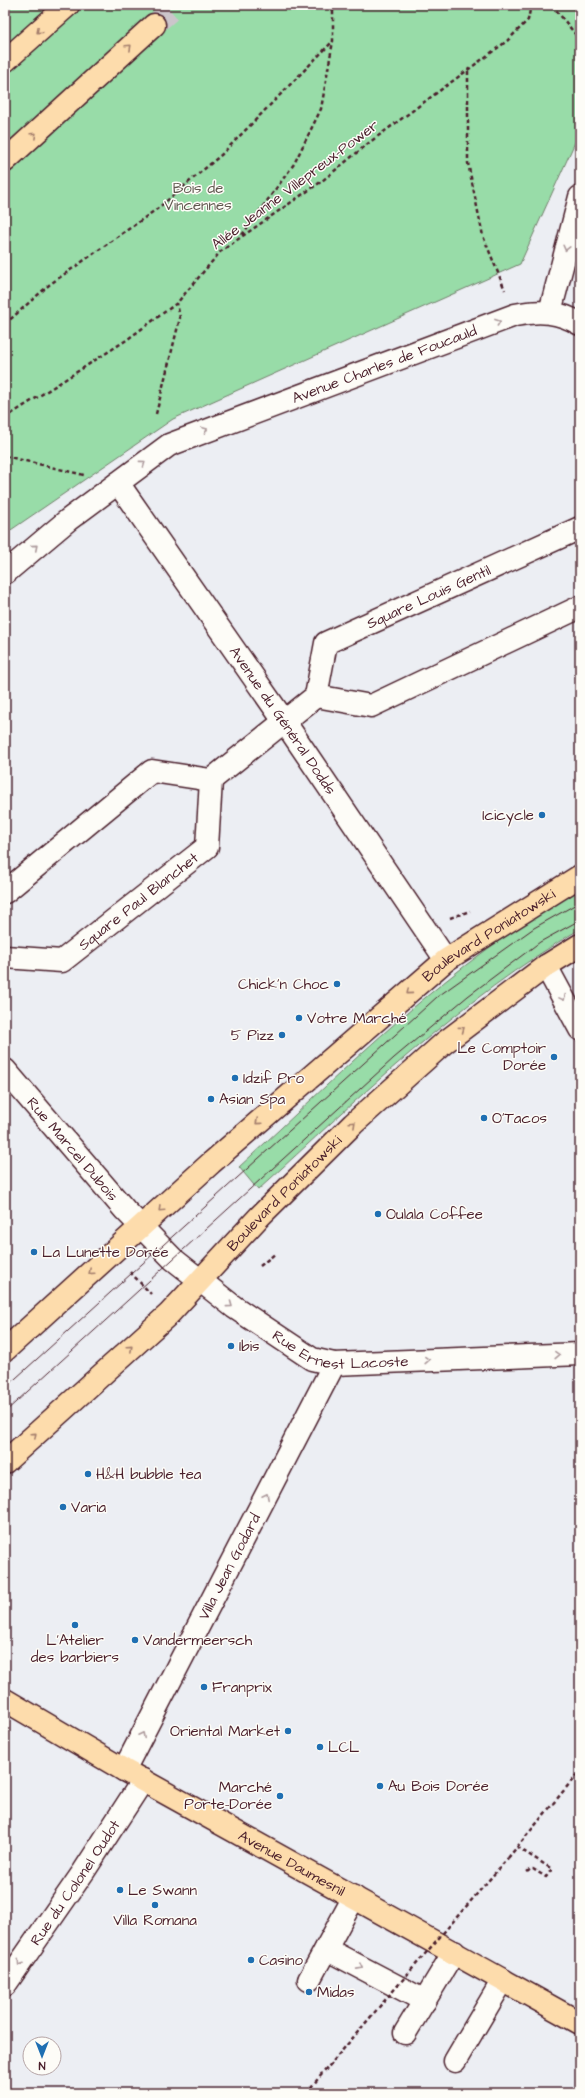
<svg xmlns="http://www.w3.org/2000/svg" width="585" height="2098" viewBox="0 0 585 2098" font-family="'Architects Daughter',sans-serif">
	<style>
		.green { fill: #98dca8; stroke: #717e6a }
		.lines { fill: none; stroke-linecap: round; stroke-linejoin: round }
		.highway-tunnel { stroke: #ccc5cb; stroke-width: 22; stroke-dasharray: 22 11; stroke-linecap: butt }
		.minor-casing { stroke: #4a1f2b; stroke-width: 25 }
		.major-casing { stroke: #4a1f2b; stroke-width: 25 }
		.highway-casing { stroke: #4a1f2b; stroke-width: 25 }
		.path { stroke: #4a1f2b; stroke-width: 2.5; stroke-dasharray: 4 3; stroke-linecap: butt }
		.minor { stroke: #fdfcf7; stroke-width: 22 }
		.major { stroke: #fddcac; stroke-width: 22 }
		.highway { stroke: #fddcac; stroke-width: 22 }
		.tram { stroke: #4a1f2b; stroke-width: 1 }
		.path-bridge { stroke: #4a1f2b; stroke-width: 2.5; stroke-dasharray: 4 3; stroke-linecap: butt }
		.oneway { stroke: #a47e6c }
		.oneway2 { stroke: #ac999b }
		.poi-dot { fill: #1f6fb2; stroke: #fdfcf7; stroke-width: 1.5 }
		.labels { text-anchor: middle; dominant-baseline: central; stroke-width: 3; stroke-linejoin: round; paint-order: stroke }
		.street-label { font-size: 15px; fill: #4a1f2b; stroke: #fdfcf7 }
		.park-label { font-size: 15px; fill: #615850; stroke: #fdfcf7 }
		.poi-label { font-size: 15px; fill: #4a1f2b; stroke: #fdfcf7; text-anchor: start }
	</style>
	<rect width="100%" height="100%" fill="#eceef3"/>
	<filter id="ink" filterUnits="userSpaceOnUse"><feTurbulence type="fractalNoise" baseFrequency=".025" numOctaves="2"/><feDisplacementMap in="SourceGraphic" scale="8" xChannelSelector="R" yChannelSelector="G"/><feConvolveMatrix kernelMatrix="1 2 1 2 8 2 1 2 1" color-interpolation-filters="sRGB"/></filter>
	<g filter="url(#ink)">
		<g class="green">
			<path d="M5,5h575v133l-4,2 -56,124 -347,155 -168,115z"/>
			<path d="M580,890v39c-120,70 -220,168 -322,261l-19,-23c107,-98 212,-207 341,-277z"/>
		</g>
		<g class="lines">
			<path class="highway-tunnel" d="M154,25l23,-20"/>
			<g class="minor-casing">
				<g id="minor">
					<path d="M550,312l30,-115"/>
					<path id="s1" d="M118,483l166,238 162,239"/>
					<path id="s2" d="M5,573l63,-53 101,-75 346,-130c24,-5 44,-4 65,9"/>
					<path d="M316,696l55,10 209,-99"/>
					<path id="s3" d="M5,892l147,-121 59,9 105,-84 10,-53 254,-115"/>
					<path id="s4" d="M5,957l57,4 145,-114 4,-67"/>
					<path d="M546,966l34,63"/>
					<path id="s5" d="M5,1070l120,140 48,49 61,48 78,52 22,5 246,-10"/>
					<path id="s6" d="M124,1770l210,-406"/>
					<path d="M326,1949l99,52"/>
					<path d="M309,1980l45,-83"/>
					<path id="s7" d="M5,1985l79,-114 59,-91"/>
					<path d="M405,2033l49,-81"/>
					<path d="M455,2061l48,-81"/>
				</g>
			</g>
			<g class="major-casing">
				<g id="major">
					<path id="s8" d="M5,1350l206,-187 235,-203 134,-84"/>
					<path id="s9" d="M5,1462l164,-148 91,-98 93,-92 91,-81 102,-77 34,-21"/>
					<path id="s10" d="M5,1700l119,70 456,253"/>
				</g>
			</g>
			<g class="highway-casing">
				<g id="highway">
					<path d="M5,61l63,-56"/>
					<path d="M5,161l149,-136"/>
				</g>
			</g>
			<g class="path">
				<path d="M552,5l28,35"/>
				<path d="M468,71v92l15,73 22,54"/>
				<path d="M242,235l52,-71 27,-55 12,-68v-36"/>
				<path d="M5,324l44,-39 108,-76 64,-54 112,-114"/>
				<path d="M156,414l24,-96 -3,-15"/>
				<path d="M5,418l120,-77 52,-38 44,-52 101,-70 48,-39 137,-101 21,-21 3,-15"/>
				<path d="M5,456l79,19"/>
				<path d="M450,918l20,-7"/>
				<path d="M260,1266l16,-13"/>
				<path d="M130,1272l21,22"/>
				<path d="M517,1847l35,22 -6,8 -13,-8h-2l-4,3"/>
				<path d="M508,1858l72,-87"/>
				<path d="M306,2093l68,-80"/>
			</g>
			<use href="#minor" class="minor"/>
			<use href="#major" class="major"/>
			<use href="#highway" class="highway"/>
			<g class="tram">
				<path d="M5,1388l432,-391 97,-69 46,-26"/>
				<path d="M5,1412l389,-354 74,-62 72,-54 40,-22"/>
			</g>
			<path class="path-bridge" d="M374,2013l134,-155"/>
		</g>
		<defs><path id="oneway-chevron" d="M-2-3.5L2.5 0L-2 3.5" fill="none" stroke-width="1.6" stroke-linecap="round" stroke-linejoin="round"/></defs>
		<g class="oneway">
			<use href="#oneway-chevron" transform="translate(39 31) rotate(139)"/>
			<use href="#oneway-chevron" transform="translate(129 47) rotate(-43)"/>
			<use href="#oneway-chevron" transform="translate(34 135) rotate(-43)"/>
			<use href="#oneway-chevron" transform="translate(409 992) rotate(139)"/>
			<use href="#oneway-chevron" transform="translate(462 1029) rotate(-37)"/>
			<use href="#oneway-chevron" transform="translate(258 1122) rotate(139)"/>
			<use href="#oneway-chevron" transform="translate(353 1124) rotate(-43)"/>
			<use href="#oneway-chevron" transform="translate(161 1209) rotate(137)"/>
			<use href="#oneway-chevron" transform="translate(91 1272) rotate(138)"/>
			<use href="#oneway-chevron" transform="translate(130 1348) rotate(-42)"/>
			<use href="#oneway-chevron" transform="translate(34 1435) rotate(-42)"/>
		</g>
		<g class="oneway2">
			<use href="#oneway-chevron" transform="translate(566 248) rotate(104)"/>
			<use href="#oneway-chevron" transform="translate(498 322) rotate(-20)"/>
			<use href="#oneway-chevron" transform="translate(205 430) rotate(-21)"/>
			<use href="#oneway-chevron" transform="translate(143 463) rotate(-36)"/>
			<use href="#oneway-chevron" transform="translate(35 547) rotate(-40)"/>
			<use href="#oneway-chevron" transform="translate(563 998) rotate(62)"/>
			<use href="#oneway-chevron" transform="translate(230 1305) rotate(36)"/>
			<use href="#oneway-chevron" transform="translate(557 1355) rotate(-2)"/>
			<use href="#oneway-chevron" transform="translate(427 1360) rotate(-2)"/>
			<use href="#oneway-chevron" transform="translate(266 1496) rotate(-63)"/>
			<use href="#oneway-chevron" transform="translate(142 1735) rotate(-63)"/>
			<use href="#oneway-chevron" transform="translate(20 1963) rotate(125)"/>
			<use href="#oneway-chevron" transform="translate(360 1967) rotate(28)"/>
		</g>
	</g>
	<g class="poi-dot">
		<circle cx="542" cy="815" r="4"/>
		<circle cx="337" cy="984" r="4"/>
		<circle cx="299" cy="1018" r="4"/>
		<circle cx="282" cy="1035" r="4"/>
		<circle cx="554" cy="1057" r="4"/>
		<circle cx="235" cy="1078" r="4"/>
		<circle cx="211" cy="1099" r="4"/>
		<circle cx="484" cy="1118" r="4"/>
		<circle cx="378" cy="1214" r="4"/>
		<circle cx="34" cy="1252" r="4"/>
		<circle cx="231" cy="1346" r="4"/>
		<circle cx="88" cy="1474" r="4"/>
		<circle cx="63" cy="1507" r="4"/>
		<circle cx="75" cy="1625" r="4"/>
		<circle cx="135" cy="1640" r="4"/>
		<circle cx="204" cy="1687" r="4"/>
		<circle cx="288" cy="1731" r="4"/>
		<circle cx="320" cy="1747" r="4"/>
		<circle cx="380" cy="1786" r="4"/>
		<circle cx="280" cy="1796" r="4"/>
		<circle cx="120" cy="1890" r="4"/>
		<circle cx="155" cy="1905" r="4"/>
		<circle cx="251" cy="1960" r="4"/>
		<circle cx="309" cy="1992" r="4"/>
	</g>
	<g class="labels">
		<g class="street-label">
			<text transform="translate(295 185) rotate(-37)">Allée Jeanne Villepreux-Power</text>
			<text stroke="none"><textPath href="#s2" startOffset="438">Avenue Charles de Foucauld</textPath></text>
			<text stroke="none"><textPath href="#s3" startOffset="551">Square Louis Gentil</textPath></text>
			<text stroke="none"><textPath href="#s1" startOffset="289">Avenue du Général Dodds</textPath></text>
			<text stroke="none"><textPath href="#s4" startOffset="154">Square Paul Blanchet</textPath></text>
			<text stroke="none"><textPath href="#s8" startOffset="638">Boulevard Poniatowski</textPath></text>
			<text stroke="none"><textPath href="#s5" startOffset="104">Rue Marcel Dubois</textPath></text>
			<text stroke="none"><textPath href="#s9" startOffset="388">Boulevard Poniatowski</textPath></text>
			<text stroke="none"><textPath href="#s5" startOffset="450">Rue Ernest Lacoste</textPath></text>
			<text stroke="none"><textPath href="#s6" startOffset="229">Villa Jean Godard</textPath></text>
			<text stroke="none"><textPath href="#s10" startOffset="330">Avenue Daumesnil</textPath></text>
			<text stroke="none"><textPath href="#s7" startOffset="124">Rue du Colonel Oudot</textPath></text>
		</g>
		<g class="park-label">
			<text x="198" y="188">Bois de<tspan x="198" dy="17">Vincennes</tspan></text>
		</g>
		<g class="poi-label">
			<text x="534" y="815" text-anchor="end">Icicycle</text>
			<text x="329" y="984" text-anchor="end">Chick’n Choc</text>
			<text x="307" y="1018">Votre Marché</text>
			<text x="274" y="1035" text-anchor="end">5 Pizz</text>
			<text x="546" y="1048" text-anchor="end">Le Comptoir<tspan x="546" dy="17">Dorée</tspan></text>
			<text x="243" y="1078">Idzif Pro</text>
			<text x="219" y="1099">Asian Spa</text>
			<text x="492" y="1118">O'Tacos</text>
			<text x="386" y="1214">Oulala Coffee</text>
			<text x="42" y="1252">La Lunette Dorée</text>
			<text x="239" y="1346">Ibis</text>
			<text x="96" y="1474">H&amp;H bubble tea</text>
			<text x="71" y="1507">Varia</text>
			<text x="75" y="1640" text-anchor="middle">L’Atelier<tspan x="75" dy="17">des barbiers</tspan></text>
			<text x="143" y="1640">Vandermeersch</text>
			<text x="212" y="1687">Franprix</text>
			<text x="280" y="1731" text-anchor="end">Oriental Market</text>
			<text x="328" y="1747">LCL</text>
			<text x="388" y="1786">Au Bois Dorée</text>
			<text x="272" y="1787" text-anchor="end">Marché<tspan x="272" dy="17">Porte-Dorée</tspan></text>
			<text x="128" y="1890">Le Swann</text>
			<text x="155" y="1920" text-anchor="middle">Villa Romana</text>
			<text x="259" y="1960">Casino</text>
			<text x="317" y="1992">Midas</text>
		</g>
	</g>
	<rect width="585" height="2098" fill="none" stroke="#fdfcf7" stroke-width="20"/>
	<rect x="10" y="10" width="565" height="2078" fill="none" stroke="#4a1f2b" stroke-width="1.5" filter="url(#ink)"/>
	<g transform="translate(42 2056) rotate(180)"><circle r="19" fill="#fdfcf7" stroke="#b5a4a5"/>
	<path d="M0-3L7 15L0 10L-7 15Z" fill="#1f6fb2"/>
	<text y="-6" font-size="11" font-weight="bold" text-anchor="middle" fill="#4a1f2b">N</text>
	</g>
</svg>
